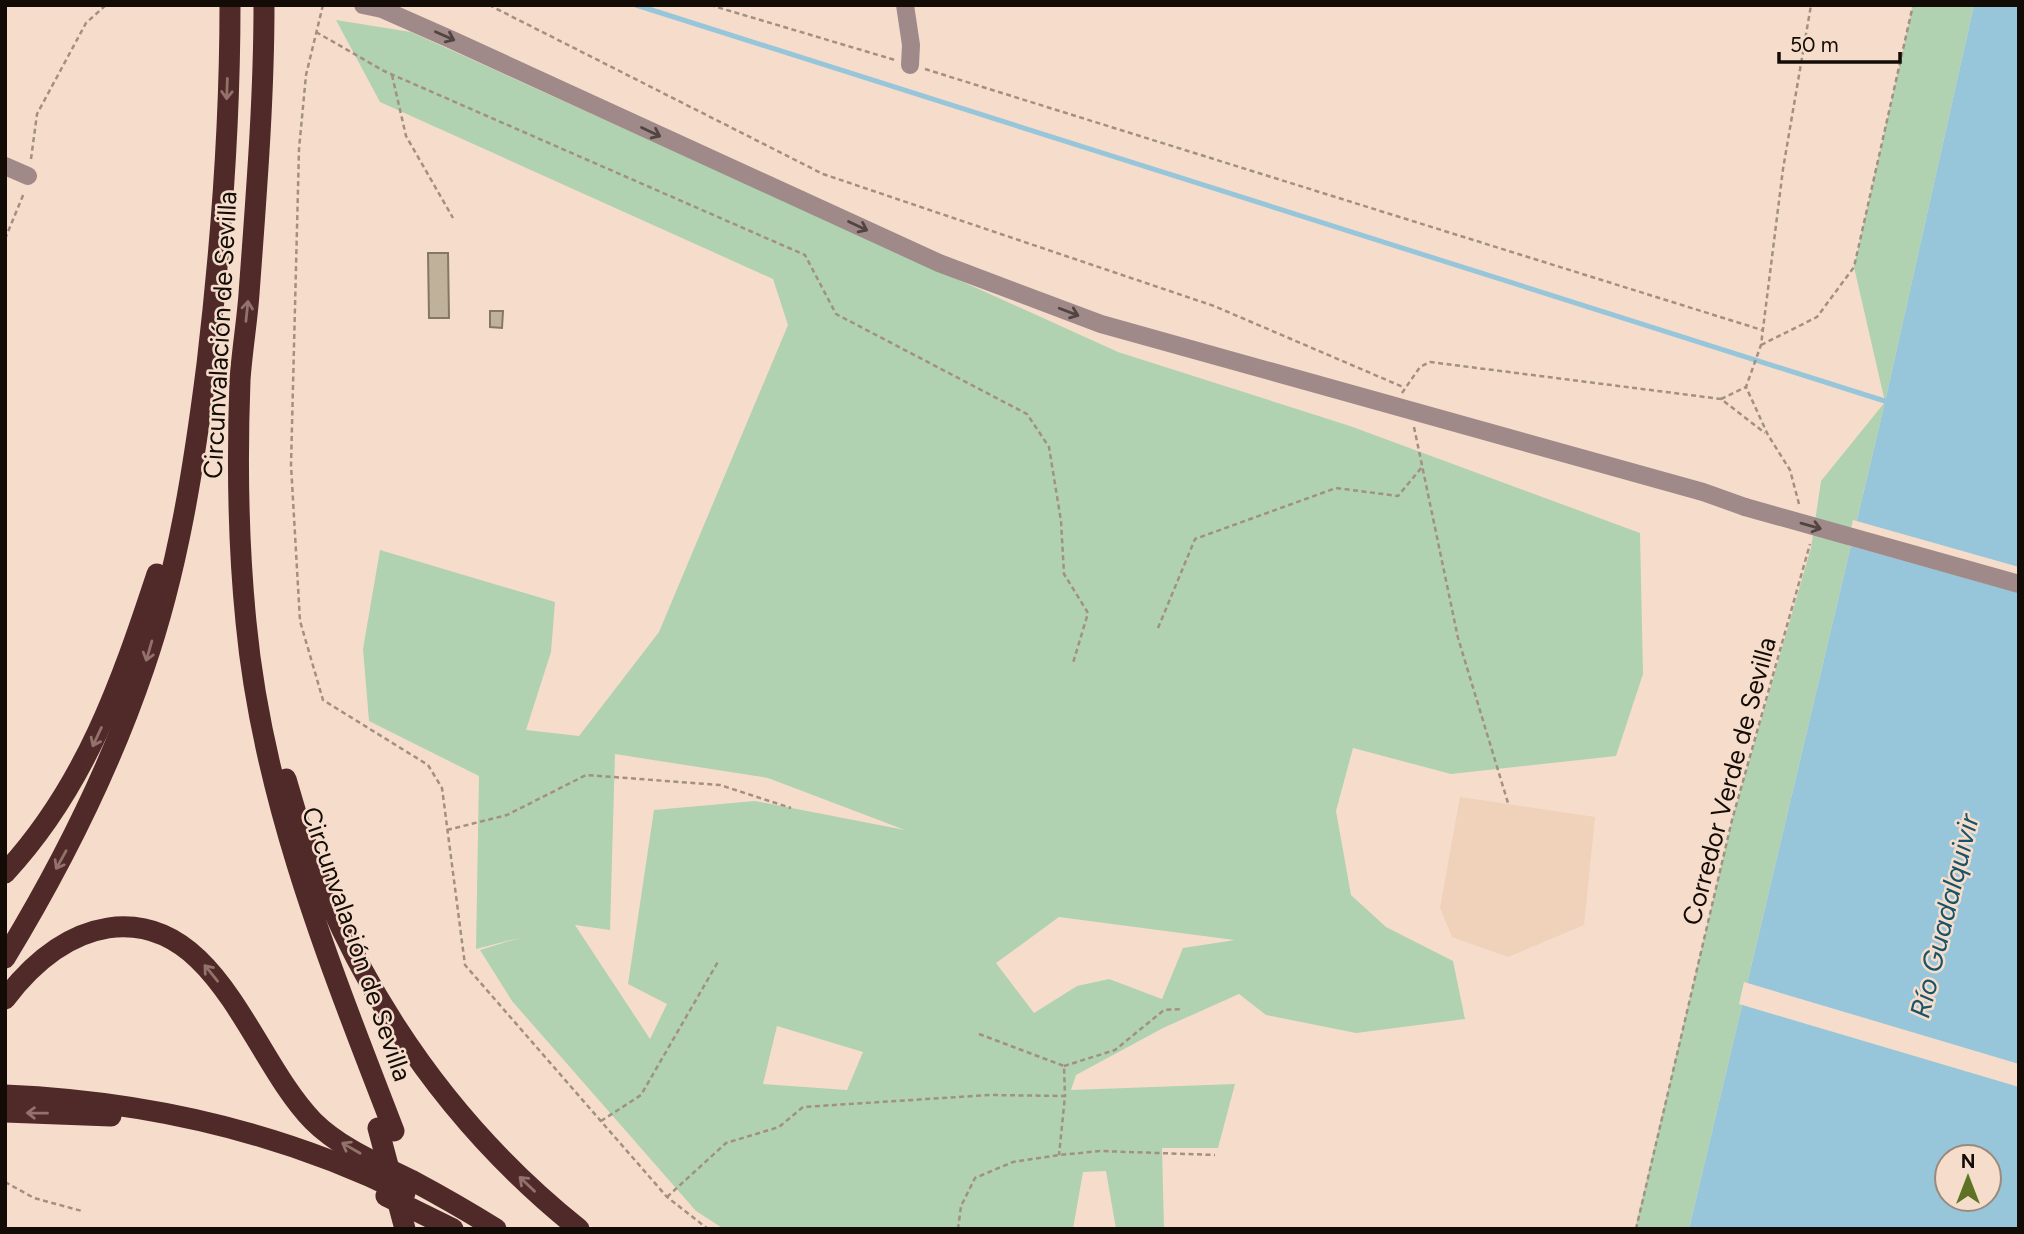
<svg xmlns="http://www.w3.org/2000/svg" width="2024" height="1234" viewBox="0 0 2024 1234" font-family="Figtree,sans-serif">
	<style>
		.built { fill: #f0d1ba }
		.green { fill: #b0d2b1; fill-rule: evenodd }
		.water { fill: #97c6db; fill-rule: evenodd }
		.pier { fill: #f6ddcb }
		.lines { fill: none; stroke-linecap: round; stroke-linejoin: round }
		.stream { stroke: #97c6db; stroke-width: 5 }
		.building { fill: #c0b19a; stroke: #857761; stroke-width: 2 }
		.path { stroke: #a29082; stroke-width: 2.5; stroke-dasharray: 5 3.5; stroke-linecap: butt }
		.minor { stroke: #9f8a89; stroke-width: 18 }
		.highway { stroke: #502a29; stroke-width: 21 }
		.minor-bridge { stroke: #9f8a89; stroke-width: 18 }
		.highway-bridge { stroke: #502a29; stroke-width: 21 }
		.oneway { stroke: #524441 }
		.oneway2 { stroke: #92726a }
		.labels { text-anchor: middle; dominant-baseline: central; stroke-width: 5; stroke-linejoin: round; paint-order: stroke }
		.street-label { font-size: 26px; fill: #130b06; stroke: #f6ddcb }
		.water-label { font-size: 28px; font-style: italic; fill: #17546a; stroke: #f6ddcb }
	</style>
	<rect width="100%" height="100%" fill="#f6ddcb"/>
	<path class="built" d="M1460,797l135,20 -11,108 -76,32 -56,-20 -12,-29z"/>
	<g class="green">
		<path d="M1913,5h61l-89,397 -196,827h-54l97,-409 79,-272 10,-67 64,-79 -31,-135z"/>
		<path d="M336,20l75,12 707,320 232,74 290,107 3,141 -27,82 -165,18 -98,-26 -17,63 15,84 35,32 67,34 12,58 -109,14 -90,-18 -27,-21 -76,34 -87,47 -5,15 164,-6 -17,64h-56l2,81h-48l-10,-58 -23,1 -10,57h-349l-28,-18 -184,-210 -32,-51 39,-12 -43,11 3,-173 -110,-55 -6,-72 17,-99 175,52 -4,50 -25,78 53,6 80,-104 129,-307 -15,-46 -393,-177zM615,754l153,24 137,52 -150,-29 -101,9 -26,174 39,20 -17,35 -75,-114 35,5zM1059,917l175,23h1l-52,8 -21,51 -53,-20 -32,7 -43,27 -38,-50zM777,1026l86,26 -16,38 -84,-6z"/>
	</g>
	<path class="water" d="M1974,5h45v1224h-330l196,-827zM1947,1157h42v42h-42z"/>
	<g class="pier">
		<path d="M1853,520l166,47v26l-172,-48z"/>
		<path d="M1744,982l275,82v23l-280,-83z"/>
	</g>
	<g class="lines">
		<path class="stream" d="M636,5l1255,398"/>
	</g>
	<g class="building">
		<path d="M428,253h20l1,65h-20z"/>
		<path d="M490,311h13l-1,17 -12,-1z"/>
	</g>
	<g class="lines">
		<g class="path">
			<path d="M323,5l-17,70 -7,74 -8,316 9,156 23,79 105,65 14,23 23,177 202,232 41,32"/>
			<path d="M489,5l334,169 391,132 189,81"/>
			<path d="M710,5l185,55"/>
			<path d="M316,32l68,39 421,184 31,59 191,100 22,33 12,74 3,53 24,39 -15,50"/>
			<path d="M925,69l837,261"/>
			<path d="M392,75l14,61 47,82"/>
			<path d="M31,159l6,-45 49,-91 20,-18"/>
			<path d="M5,239l19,-46"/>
			<path d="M1761,345l56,-28 37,-50 59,-262"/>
			<path d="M1402,393l18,-26 10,-5 291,37 44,34"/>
			<path d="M1721,399l25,-12"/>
			<path d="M1414,427l44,211 50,165"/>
			<path d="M1799,504l-9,-34 -22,-35 -22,-48 15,-42 22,-176 28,-164"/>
			<path d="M1158,628l37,-89 141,-51 62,8 24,-29"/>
			<path d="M447,830l60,-15 79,-40 134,10 71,23"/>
			<path d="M979,1034l85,32 1,30"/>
			<path d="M1064,1066l51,-16 49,-40 18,-1"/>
			<path d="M601,1121l40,-26 78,-135"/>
			<path d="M5,1182l29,16 48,13"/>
			<path d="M667,1197l59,-54 53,-16 24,-20 186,-12 76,1 -6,59"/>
			<path d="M958,1229l3,-23 14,-28 38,-16 46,-7 41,-4 115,4"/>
			<path d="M1636,1229l96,-409 78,-276"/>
		</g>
		<g class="minor">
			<path d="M363,5l19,4 68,30 489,224 162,61 602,168 42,15"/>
			<path d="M905,5l6,40 -1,20"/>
			<path d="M5,166l23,10"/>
		</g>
		<g class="highway">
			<path d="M264,5c0,96 -8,193 -15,289 -2,28 -7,57 -9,86 -3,80 -2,162 6,242 17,179 84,343 148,509"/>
			<path d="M286,779c49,178 148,334 293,450"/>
			<path d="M5,873c80,-86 116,-190 152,-299"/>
			<path d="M5,958c56,-92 104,-187 139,-290 34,-98 50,-202 63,-304 14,-119 23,-239 23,-359"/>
			<path d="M5,999c26,-34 59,-64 103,-71 109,-16 143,130 205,193 27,27 66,43 100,60 28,15 56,31 83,48"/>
			<path d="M5,1095c140,6 274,36 400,98"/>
			<path d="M5,1112l106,4"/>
			<path d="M386,1196l67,33"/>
		</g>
		<path class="minor-bridge" d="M1745,507l274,77"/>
		<path class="highway-bridge" d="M378,1128l27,101"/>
	</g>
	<defs><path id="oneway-shaft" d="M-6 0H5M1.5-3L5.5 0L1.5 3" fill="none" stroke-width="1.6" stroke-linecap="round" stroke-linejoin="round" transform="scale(1.75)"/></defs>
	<g class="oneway">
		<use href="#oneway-shaft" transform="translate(445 36) rotate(24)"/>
		<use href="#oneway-shaft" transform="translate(651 132) rotate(25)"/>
		<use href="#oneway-shaft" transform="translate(858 226) rotate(25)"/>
		<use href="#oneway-shaft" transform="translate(1069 312) rotate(21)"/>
		<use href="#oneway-shaft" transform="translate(1811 526) rotate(16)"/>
	</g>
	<g class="oneway2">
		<use href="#oneway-shaft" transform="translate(227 89) rotate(92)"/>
		<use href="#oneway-shaft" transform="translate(247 311) rotate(-84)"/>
		<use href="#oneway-shaft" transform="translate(149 651) rotate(106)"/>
		<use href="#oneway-shaft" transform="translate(97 737) rotate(115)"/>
		<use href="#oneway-shaft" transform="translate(61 860) rotate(119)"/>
		<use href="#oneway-shaft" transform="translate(211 973) rotate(-129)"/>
		<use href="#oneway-shaft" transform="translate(37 1113) rotate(-179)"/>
		<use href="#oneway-shaft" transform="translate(351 1148) rotate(-150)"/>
		<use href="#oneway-shaft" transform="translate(527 1184) rotate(-136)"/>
	</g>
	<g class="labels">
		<g class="street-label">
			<text transform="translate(220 335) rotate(-87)">Circunvalación de Sevilla</text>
			<text transform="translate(1729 781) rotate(-75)">Corredor Verde de Sevilla</text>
			<text transform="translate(357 944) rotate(71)">Circunvalación de Sevilla</text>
		</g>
		<g class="water-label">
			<text transform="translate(1944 916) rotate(-76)">Río Guadalquivir</text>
		</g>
	</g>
	<rect width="2024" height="1234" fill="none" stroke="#130b06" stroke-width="14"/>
	<g transform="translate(1968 1178)"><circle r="33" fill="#f6ddcb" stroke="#9b897c" stroke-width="2"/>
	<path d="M0-5L12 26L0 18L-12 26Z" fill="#5d7323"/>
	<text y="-10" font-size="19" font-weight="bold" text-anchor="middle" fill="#130b06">N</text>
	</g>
	<path d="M1779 52v10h121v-10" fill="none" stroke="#130b06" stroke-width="3.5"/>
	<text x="1790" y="52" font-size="21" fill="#130b06" stroke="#f6ddcb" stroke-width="5" paint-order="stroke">50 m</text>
</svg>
